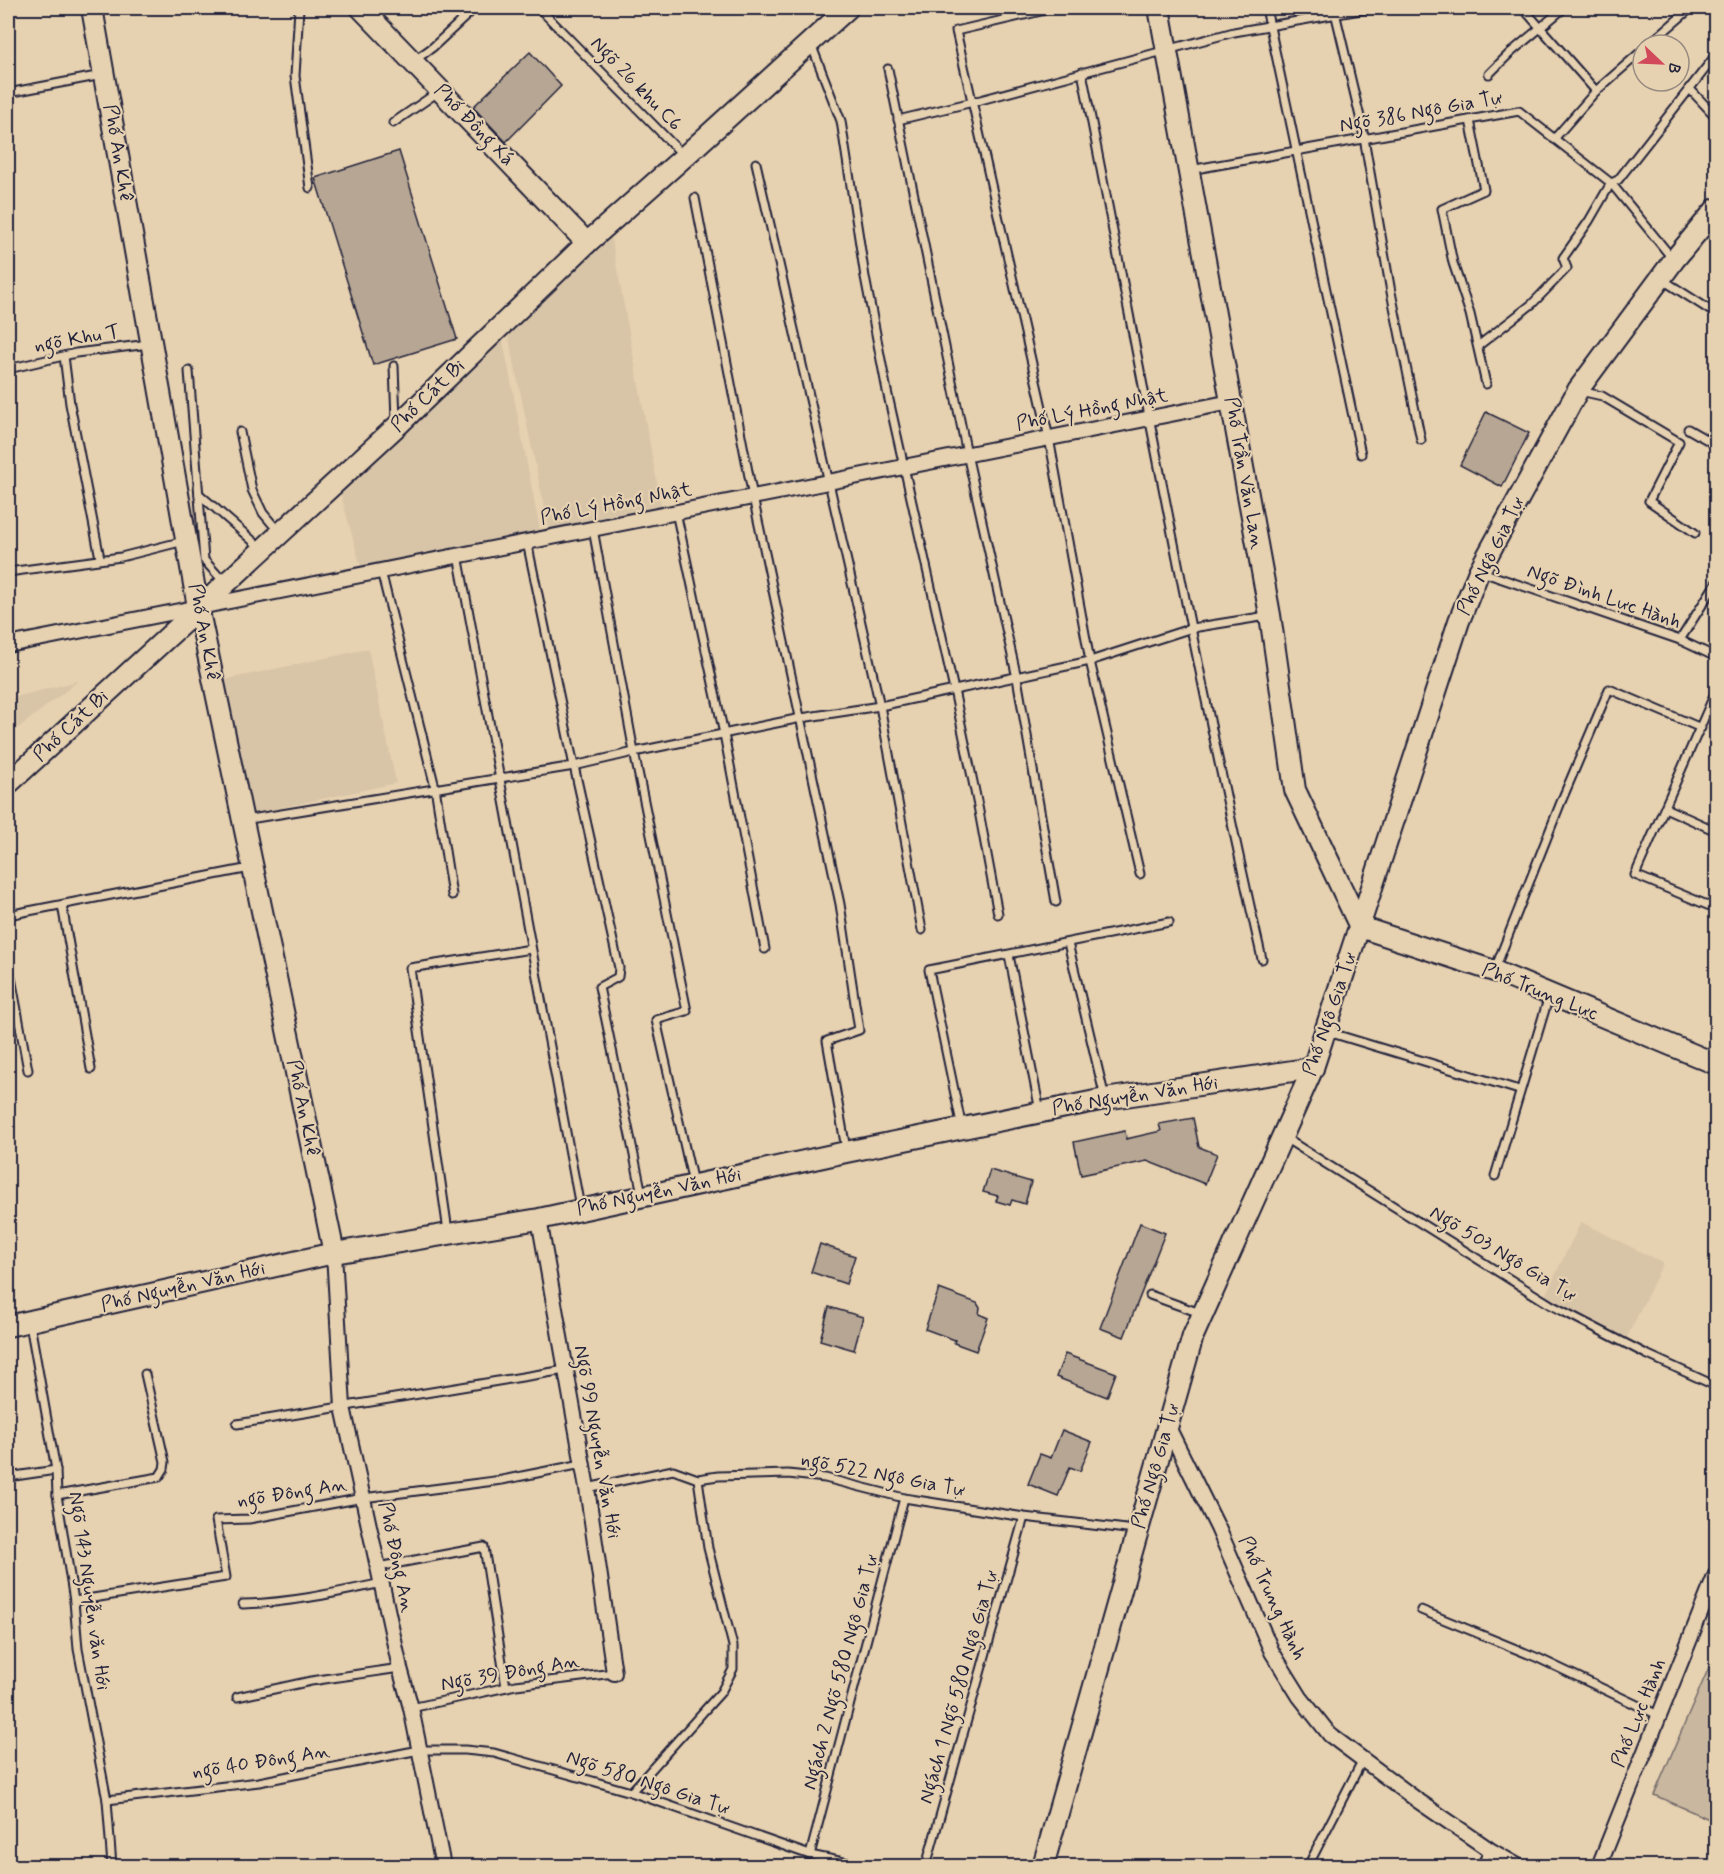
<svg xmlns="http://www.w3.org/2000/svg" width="1724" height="1874" viewBox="0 0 1724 1874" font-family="Mynerve,sans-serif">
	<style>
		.built { fill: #d8c4a7 }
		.green { fill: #c9b89f; stroke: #766d6d; stroke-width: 1.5 }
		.building { fill: #b6a693; stroke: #22223b; stroke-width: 1.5 }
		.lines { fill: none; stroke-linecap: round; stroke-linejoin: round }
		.lane-casing { stroke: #22223b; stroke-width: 11 }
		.street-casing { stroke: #22223b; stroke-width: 18 }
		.secondary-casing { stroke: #22223b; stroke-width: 24 }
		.lane { stroke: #e6d1b0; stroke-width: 7 }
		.street { stroke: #e6d1b0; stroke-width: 14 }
		.secondary { stroke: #e6d1b0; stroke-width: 20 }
		.labels { text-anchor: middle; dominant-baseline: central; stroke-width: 4.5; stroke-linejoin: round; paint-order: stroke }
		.street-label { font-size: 20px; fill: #22223b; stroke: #e6d1b0 }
	</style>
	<rect width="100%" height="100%" fill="#e6d1b0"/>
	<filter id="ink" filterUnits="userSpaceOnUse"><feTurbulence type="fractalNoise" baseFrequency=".0167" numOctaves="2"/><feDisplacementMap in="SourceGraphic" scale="12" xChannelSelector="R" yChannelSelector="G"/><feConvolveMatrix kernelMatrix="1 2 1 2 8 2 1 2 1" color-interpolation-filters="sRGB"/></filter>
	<g filter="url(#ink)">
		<g class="built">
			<path d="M610,231l52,279 -113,19 -41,-195z"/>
			<path d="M502,336l39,200 -179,35 -24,-87z"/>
			<path d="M368,649l28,134 -158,34 -28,-134z"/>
			<path d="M78,681l-70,55v-37z"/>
			<path d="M1581,1222l82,41 -39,80 -82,-41z"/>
		</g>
		<path class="green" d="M1716,1651v171l-62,-27z"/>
		<g class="building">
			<path d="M530,52l31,34 -55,56 -33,-35z"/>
			<path d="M399,151l58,188 -84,26 -58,-187z"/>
			<path d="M1486,412l43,21 -27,54 -42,-22z"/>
			<path d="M1193,1118l6,29 18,7 -12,30 -58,-23 -66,14 -7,-33 51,-11 1,8 35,-8 -2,-7z"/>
			<path d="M990,1170l41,12 -6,22 -13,-4 -2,5 -14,-4 2,-5 -15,-4z"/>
			<path d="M1140,1223l25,10 -41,104 -24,-9z"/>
			<path d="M820,1244l35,12 -9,28 -35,-12z"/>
			<path d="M939,1289l38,14 3,5 -1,6 9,4 -12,33 -22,-8 1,-3 -30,-11z"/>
			<path d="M829,1307l34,10 -9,33 -34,-10z"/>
			<path d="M1065,1354l51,19 -9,24 -51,-20z"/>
			<path d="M1062,1430l30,12 -12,29 -10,-4 -12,29 -30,-12 12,-30 11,4z"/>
		</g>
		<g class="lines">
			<g class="lane-casing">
				<g id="lane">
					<path d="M299,8l-4,68 15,112"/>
					<path d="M539,8l144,147"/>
					<path d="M1054,8l-98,23 93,407 41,223 50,213"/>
					<path d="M1266,8l95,446"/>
					<path d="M1334,8l27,113 30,171 30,148"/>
					<path d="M1523,8l73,83"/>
					<path d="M811,44l30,77 24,156 22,114 67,299 24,116 20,108"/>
					<path d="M1648,45l43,-37"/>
					<path d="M415,60l18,-13 42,-39"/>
					<path d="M888,69l79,385 50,224 39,224"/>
					<path d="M1082,72c58,296 113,593 180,887"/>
					<path d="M1489,74l20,-20 55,-46"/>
					<path d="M1689,88l27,29"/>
					<path d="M8,93l94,-18"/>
					<path d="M898,120l75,-18 261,-70 138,-24"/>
					<path d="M1470,120l14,70 -42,19 11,54 17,51 16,70"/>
					<path d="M393,123l45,-31"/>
					<path d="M1554,139l42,-48 47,-41"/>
					<path d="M756,163l124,543 42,224"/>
					<path d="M1190,170l329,-59 92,72 61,75"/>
					<path d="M695,198l58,299 87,407 19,126 -32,11 19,108"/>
					<path d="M1663,280l53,34"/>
					<path d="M1478,346l54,-42 35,-36 -4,-10 26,-37 22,-38 7,-3 98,-125"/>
					<path d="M64,356l6,48 30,154"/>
					<path d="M394,366l2,55"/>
					<path d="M8,369l68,-16 73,-9"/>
					<path d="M189,371l15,189 20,22"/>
					<path d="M1580,391l22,5 77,46 -30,59 46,32"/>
					<path d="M1688,429l28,16"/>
					<path d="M240,432l12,58 11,23 16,19"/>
					<path d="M199,494l62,54"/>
					<path d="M676,512l48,222 41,215"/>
					<path d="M593,529l41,223 53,259 -31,9 37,163"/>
					<path d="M527,542l47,224 45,202 -1,9 -19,10 43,207"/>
					<path d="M458,555l122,652"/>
					<path d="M381,571l54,216 17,108"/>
					<path d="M8,572l113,-15 63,-16"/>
					<path d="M1482,572l198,68 36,17"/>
					<path d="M1680,640l36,-57"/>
					<path d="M1665,808l51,23"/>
					<path d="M244,820l330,-54 60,-14 167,-34 79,-12 210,-45 102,-33 75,-12"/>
					<path d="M62,905l29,164"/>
					<path d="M1712,907l-77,-32 81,-184"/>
					<path d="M8,915l242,-47"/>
					<path d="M1068,943l37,155"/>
					<path d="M1009,955l31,156"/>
					<path d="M8,961l20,109"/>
					<path d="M1495,969l66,-167 48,-113 92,39"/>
					<path d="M1328,1032l191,58"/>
					<path d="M962,1128l-33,-158 240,-48"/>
					<path d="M1285,1138l266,167 95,49 70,32"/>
					<path d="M1495,1176l54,-180"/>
					<path d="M448,1231l-38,-263 121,-19"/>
					<path d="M1150,1295l50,18"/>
					<path d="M30,1324l26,146 1,25 17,106 4,48 29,151 5,66"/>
					<path d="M237,1424l328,-54"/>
					<path d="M8,1477l48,-7"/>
					<path d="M587,1488l86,-18 25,9 20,-3 70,-2 37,4 79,20 120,19 111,13"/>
					<path d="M57,1495l102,-18 5,-8 1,-7 -20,-88"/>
					<path d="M378,1567l106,-20 22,140"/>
					<path d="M74,1601l152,-24 -10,-57 33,-1 114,-21 139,-18 80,-16"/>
					<path d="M243,1604c47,-1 92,-11 139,-21"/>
					<path d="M1421,1610l117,48 120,57"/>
					<path d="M237,1697l74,-16 89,-13"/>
					<path d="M411,1708l105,-23 98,-12"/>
					<path d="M631,1792l90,-100 12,-23v-23l-25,-98 -10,-69"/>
					<path d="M107,1800l152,-18 160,-32h46l29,3 137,39 179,63 53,11"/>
					<path d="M810,1855l94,-357"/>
					<path d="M926,1866l98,-349"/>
					<path d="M1308,1866l55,-107"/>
					<path d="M1480,1866l10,-16"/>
				</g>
			</g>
			<g class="street-casing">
				<g id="street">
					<path d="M8,645l1223,-243"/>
					<path d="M539,1219l48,269 27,185"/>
					<path d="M334,1253l9,154 57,261 11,40 32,158"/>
					<path d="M1168,1427l50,101 54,124 28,45 30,38 87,65 73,50 28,16"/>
					<path d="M1599,1866l117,-292"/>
				</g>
			</g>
			<g class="secondary-casing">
				<g id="secondary">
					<path d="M92,8l106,599 136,646"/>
					<path d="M361,8l226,235"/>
					<path d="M1159,8l111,607 25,175 65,137 134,44 222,93"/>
					<path d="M8,784l389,-358 190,-183 97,-86 164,-149"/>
					<path d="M8,1326l326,-73 205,-34 307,-67 259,-53 208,-31"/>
					<path d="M1043,1866l150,-530 120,-268 146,-447 20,-50 99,-181 96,-130 42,-51"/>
				</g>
			</g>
			<use href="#lane" class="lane"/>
			<use href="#street" class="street"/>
			<use href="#secondary" class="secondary"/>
		</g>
	</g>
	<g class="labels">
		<g class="street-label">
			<text transform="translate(636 84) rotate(46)">Ngõ 26 khu C6</text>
			<text transform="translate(1421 112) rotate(-10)">Ngõ 386 Ngô Gia Tự</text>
			<text transform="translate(474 125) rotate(46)">Phố Đồng Xá</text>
			<text transform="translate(118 153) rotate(80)">Phố An Khê</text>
			<text transform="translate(77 339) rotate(-10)">ngõ Khu T</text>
			<text transform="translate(428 396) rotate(-44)">Phố Cát Bi</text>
			<text transform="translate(1092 410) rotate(-11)">Phố Lý Hồng Nhật</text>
			<text transform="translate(1244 473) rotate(80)">Phố Trần Văn Lan</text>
			<text transform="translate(616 504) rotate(-11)">Phố Lý Hồng Nhật</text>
			<text transform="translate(1491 556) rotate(-64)">Phố Ngô Gia Tự</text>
			<text transform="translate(1604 597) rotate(19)">Ngõ Đình Lực Hành</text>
			<text transform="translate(204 632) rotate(79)">Phố An Khê</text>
			<text transform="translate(71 726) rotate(-43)">Phố Cát Bi</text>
			<text transform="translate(1540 992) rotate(22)">Phố Trung Lực</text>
			<text transform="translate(1330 1014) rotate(-71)">Phố Ngô Gia Tự</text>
			<text transform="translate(1135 1096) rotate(-9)">Phố Nguyễn Văn Hới</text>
			<text transform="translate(303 1108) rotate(78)">Phố An Khê</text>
			<text transform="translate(659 1192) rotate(-12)">Phố Nguyễn Văn Hới</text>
			<text transform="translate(1503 1254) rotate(31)">Ngõ 503 Ngô Gia Tự</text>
			<text transform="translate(183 1287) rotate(-13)">Phố Nguyễn Văn Hới</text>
			<text transform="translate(597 1442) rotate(80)">Ngõ 99 Nguyễn Văn Hới</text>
			<text transform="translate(1156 1466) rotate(-74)">Phố Ngô Gia Tự</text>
			<text transform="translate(883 1475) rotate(11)">ngõ 522 Ngô Gia Tự</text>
			<text transform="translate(292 1493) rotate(-9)">ngõ Đông An</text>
			<text transform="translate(396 1557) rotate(78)">Phố Đông An</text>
			<text transform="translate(89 1591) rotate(82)">Ngõ 143 Nguyễn văn Hới</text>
			<text transform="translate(1272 1598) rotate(65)">Phố Trung Hành</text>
			<text transform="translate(841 1672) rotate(-75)">Ngách 2 Ngõ 580 Ngô Gia Tự</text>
			<text transform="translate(510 1673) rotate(-10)">Ngõ 39 Đông An</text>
			<text transform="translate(959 1687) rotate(-74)">Ngách 1 Ngõ 580 Ngô Gia Tự</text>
			<text transform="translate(1639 1713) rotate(-68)">Phố Lực Hành</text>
			<text transform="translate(261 1762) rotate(-9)">ngõ 40 Đông An</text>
			<text transform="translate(648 1783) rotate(18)">Ngõ 580 Ngô Gia Tự</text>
		</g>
	</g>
	<rect width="1724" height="1874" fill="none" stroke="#e6d1b0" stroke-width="30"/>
	<rect x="15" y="15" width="1694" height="1844" fill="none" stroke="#22223b" stroke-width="2" filter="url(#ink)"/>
	<g transform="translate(1661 63) rotate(113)"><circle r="28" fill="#e6d1b0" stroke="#988b81" stroke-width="1.5"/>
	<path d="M0-4.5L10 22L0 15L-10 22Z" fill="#d1495b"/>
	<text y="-9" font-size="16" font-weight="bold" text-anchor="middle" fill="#22223b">B</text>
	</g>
</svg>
